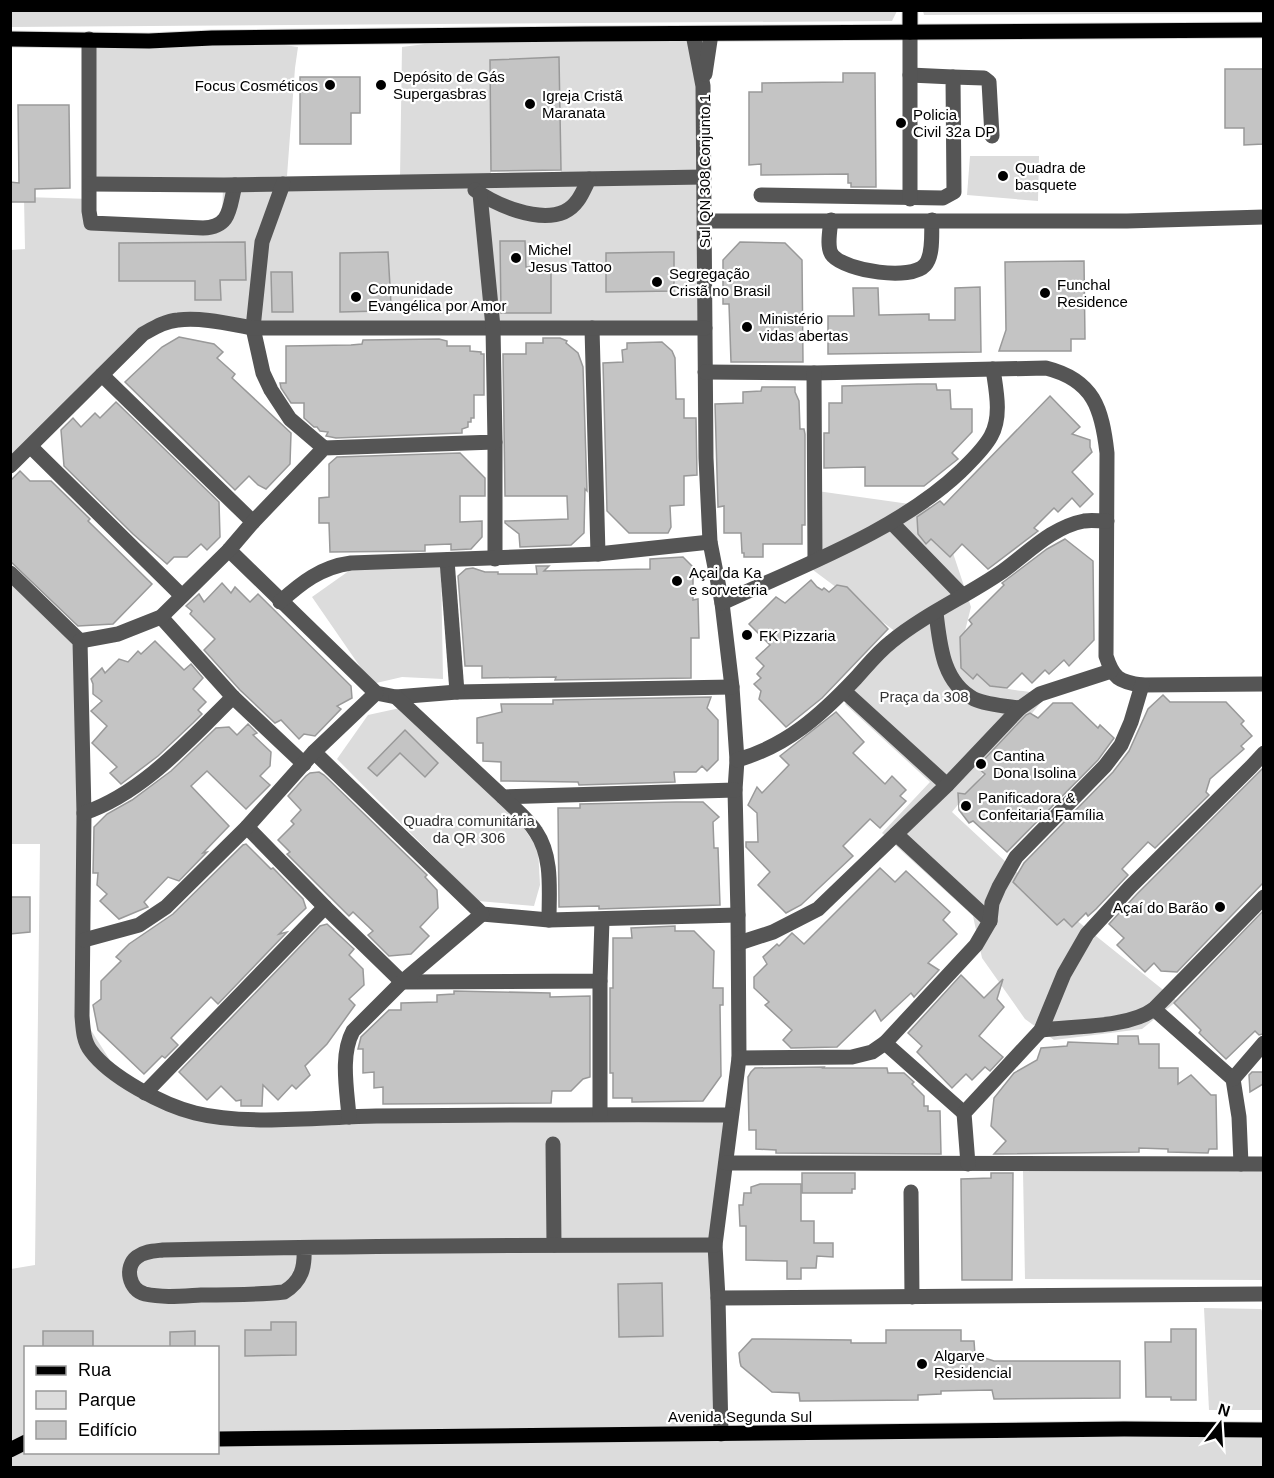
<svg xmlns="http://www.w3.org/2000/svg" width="1274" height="1478" viewBox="0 0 1274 1478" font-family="Helvetica,sans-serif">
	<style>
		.green { fill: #dcdcdc; fill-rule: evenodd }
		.building { fill: #c4c4c4; stroke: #999; stroke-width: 1.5 }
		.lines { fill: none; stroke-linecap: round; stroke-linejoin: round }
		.major-casing { stroke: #dbdbdb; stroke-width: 17 }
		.minor { stroke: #555; stroke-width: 15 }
		.major { stroke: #000; stroke-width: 15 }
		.poi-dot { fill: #000; stroke: #fff; stroke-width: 2 }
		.labels { text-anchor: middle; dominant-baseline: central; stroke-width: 4.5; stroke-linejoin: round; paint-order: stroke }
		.poi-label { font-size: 15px; fill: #000; stroke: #fff; text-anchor: start }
		.street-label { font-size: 15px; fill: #000; stroke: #fff }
		.park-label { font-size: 15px; fill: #333; stroke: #fff }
	</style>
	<rect width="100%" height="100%" fill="#fff"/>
	<g class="green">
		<path d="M1263,10v3l-339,2 -1,-4z"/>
		<path d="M10,11l1,-1 886,1 -5,10 -881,6z"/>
		<path d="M705,33l-2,292 -525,-5 -35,14 -132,132v-216l14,-1 -1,-52 67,2 2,20 129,2 1,-35 177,-8 2,-131 91,-12zM559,57l2,122 -70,1 -1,-120z"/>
		<path d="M95,38h140l63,9 -3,21 -8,108 -194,8z"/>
		<path d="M970,156h69l-1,45 -71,-6z"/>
		<path d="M810,490l128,18 33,99 -10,40c11,16 22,37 43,41 17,4 25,2 42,8l-94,116 68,63 157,126 -35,28 -88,11 -29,-21 -43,-61 -9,-42 -91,-83 48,-51 -85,-78 51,-72 -87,-65z"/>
		<path d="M441,567l2,112 -41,-2 -30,7 -60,-87 41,-29z"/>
		<path d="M11,570l69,71 2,375 38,60 73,37 537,2 -15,130 6,189 -503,5v-91h-192l-1,91h-14v-170l24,-4 5,-421h-29z"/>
		<path d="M400,708l104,91 34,50 2,36 -6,21 -56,-5 -141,-142 31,-44z"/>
		<path d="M1263,1170v110l-238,-1 -2,-108z"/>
		<path d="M1204,1308l57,1 3,6 -1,95h-54z"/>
		<path d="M1264,1435l-1,33h-1252l-1,-11 15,-7 1,2h192v-7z"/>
	</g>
	<g class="building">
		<path d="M559,57l2,113 -70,1 -1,-111z"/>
		<path d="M1225,69h38v75l-19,1v-17h-19z"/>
		<path d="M843,73h32l1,114h-25v-4h-3v-9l-87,1v-11l-12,1v-73h13v-9l81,-1z"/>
		<path d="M300,77h60v36h-9v31h-51z"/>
		<path d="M18,105h51l1,83 -35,1v13h-25v-20l9,1z"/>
		<path d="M500,241h25l1,26h25v46h-50z"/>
		<path d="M245,242l1,38h-26l1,20h-26v-19h-76v-38z"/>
		<path d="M740,242l45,1 17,17 1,102h-72l-2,-58h-6v-44z"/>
		<path d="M388,252l3,52h-12v7l-39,1v-59z"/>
		<path d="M664,252h10v39l-68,1v-39z"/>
		<path d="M1084,261l1,78h-14v12h-72l7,-21 -1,-68z"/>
		<path d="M271,272h21l1,40h-21z"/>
		<path d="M980,287l1,65 -153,2v-38h26l-1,-28h25l1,27 50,-1v6h26v-32z"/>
		<path d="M179,337l35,7 9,8 -6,6 18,16 -3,4 59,55 -1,31 -24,25 -8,-4 -9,-9 -14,14 -110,-108 37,-35z"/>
		<path d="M543,338h17l7,3 -1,2 12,10 5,14 4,124 -2,-2 -1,44 -13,12 -51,2 -1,-13 -14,-11v-2l63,-2 -1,-23h-62l-2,-142h23v-11h17z"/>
		<path d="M439,339l8,2v5h23v5l11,1v2h3v41h-10v23h-3v4h-3v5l-6,2v4l-126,5 -10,-2 2,-4 -8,-1 -3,-4h-3l-10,-9v-15h-13l-10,-15 -1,-5h6v-37l65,-1 11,-1 1,-4z"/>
		<path d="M662,342l10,9 3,7 1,41h8v19h12l1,57 -13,1v29l-14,1 1,21 -3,6h-39l-22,-22 -4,-148 20,-1 -1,-12 5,-1v-6z"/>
		<path d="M918,384h18l1,6h13l1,19h21v23l-20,21 6,6 -34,27h-59v-19l-41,1v-35h5v-30h13v-17z"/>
		<path d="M762,387h33v5l4,9 1,28h4l1,5v91h-3v19h-39v13h-19v-4h-2l-1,-20h-17v-27l-6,1 -3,-103 28,-1v-11l18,-1z"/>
		<path d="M1050,396l30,31 -8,7 18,6v7l2,5 -20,20 21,22 -13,13 -8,-9 -14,14 -4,-4 -20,20 4,3 -50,38 -26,-25 -12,13 -19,-18 -5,5 -8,-10 -1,-17 23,-16 4,4z"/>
		<path d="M116,402l103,100 1,35 -13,13 -6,-6 -14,13h-13l-7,7 -34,-30 -69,-68 -3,-36 12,-12 8,9 14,-14 5,5z"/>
		<path d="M460,453l25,25v18h-25v26l22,-1v16l-11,12 -20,1v-6l-26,1v6l-95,1 -1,-29h-10v-25l10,-1v-33l8,-7z"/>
		<path d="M20,471l10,10h21l39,38 -2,2 64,63 -39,40 -35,2 -68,-65v-80z"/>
		<path d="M1065,539l28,22 1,79 -25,26 -5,-6 -15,14 -4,-4 -13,13 -10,-10 -15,15 -17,-2 -13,-12 -4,5 -12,-11 -1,-31 12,-13 -3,-4 35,-35 -2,-2 45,-34z"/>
		<path d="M683,557l10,10v33l5,-1 1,39h-8v40l-136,2 1,-3 -74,1v-12h-17l-7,-90 8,-7 7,-1 12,4h13v2h39l-1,-8h13l-5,5 106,-2v-10z"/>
		<path d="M811,580l6,7 5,3 2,-2 5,4 8,-7 10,2 41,42 -66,69 -36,29 -27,-28 2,-8 -7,-7 7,-6 -4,-4 7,-8 -8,-8 14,-13 -21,-21 27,-27 9,6z"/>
		<path d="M222,583l9,10 4,-6 15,15 8,-8 93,92 1,12 -15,8 4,3 -26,27 -11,-2 -5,5 -18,-19 -6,3 -35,-33 -36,-40 11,-11 -25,-25 2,-3 -6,-5 13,-12 5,8z"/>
		<path d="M155,641l29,29 7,-6 12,14 -10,11 13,13 -8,8 4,4 -9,9 -35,33 -37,28 -11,-11 7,-6 -25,-24 15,-17 -16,-15 11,-10 -9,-7v-10l-2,-5 11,-11 3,5 14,-14 9,3 10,-11 3,3z"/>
		<path d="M1163,695l7,7h56l18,19 -3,3 11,12 -11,10 3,3 -34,30 -4,13 3,3 -54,53 -7,-6 -26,27 6,6 -32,34 -8,7 -2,-3 -14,14 -8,-8 -7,6 -44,-43 11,-19 89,-91 16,-21 19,-42z"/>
		<path d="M711,697l-4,11 11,12v40l-11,11 -5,-5 -6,6h-22l1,10 -96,3 -1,-3 -77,-1v-19l-18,-1v-18h-6v-25l25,-6 -1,-8h52v-4z"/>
		<path d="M1053,703h19l26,25 2,-3 14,13 -16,22 -91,92 -34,-31 -4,2 -10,-13 -1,-17 7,1 20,-20 -8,-7 49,-52 4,-2 8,5z"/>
		<path d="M836,712l28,30 -11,11 32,31 7,-8 14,14 -6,6 6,5 -26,27 -10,-9 -27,27 10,10 -52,49 -15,8 -28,-28 12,-13 -24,-25v-5h12l-1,-29 -9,-8 9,-18 5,6 27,-28 -9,-9z"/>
		<path d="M248,724l9,9 -4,2 18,17 -1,14 -10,10 10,9 -24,24 -39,-38 -16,15 38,40 -26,27 4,-1 -28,29 -11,-4 -24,25 4,5 -29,12 -19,-18 7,-7 -10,-9 1,-12h-5l1,-46 13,-13 25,-14 39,-29 45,-43 13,-1 8,8z"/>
		<path d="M405,730l33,33 -13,14 -25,-24 -23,23 -9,-8z"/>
		<path d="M1263,768v115l-86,89 -16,-1 -7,-8 -9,9 -28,-27 7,-7 -15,-14 28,-30z"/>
		<path d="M319,772l5,3 103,100 -2,2 12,13 1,18 -18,19 9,9 -18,18 -22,2 -21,-21 5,-4 -20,-19 -4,4 -62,-62 3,-2 -12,-12 16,-16 -3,-3 10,-11 -13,-14 18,-20 4,-3z"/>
		<path d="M676,802h27l16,15 -6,5 1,26h4l2,57 -121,4v-3l-40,1 -1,-99h22v-4z"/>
		<path d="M246,844l25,25 2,-1 30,31 3,9 -27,26 8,-2 -69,72 -7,-7 -40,41 7,7 -13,13 -3,-2 -18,18 -46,-44 -5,-25 8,-6v-18l20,-20 -5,-4 13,-13 44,-30 70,-69z"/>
		<path d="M880,868l15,14 11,-11 44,41 -7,8 14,14 -29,29 11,7 -25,27 -3,-4 -30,28 -6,-11 -38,37 -46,1 -8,-8 9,-10 -27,-25 4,-3 -15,-14v-11l13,-13 -4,-7 14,-13 2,2 13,-13 12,11z"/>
		<path d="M10,897h20v35l-20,2z"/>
		<path d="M1263,911v123l-4,1 -4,-4 -29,28 -27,-26 2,-3 -27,-27z"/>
		<path d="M327,924l27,25 -5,6 14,14 1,16 -15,14 6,6 -28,39 -22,22 5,9 -14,14 -4,-4 -14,15 -15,-15 -1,21h-21v-6l-5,1 -15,-15 -14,14 -28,-28 141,-146z"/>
		<path d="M675,926v5h19l20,20 -1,37h10v17h-3l1,71 -18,25 -71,1v-4h-19v-25h-3v-85h3v-50h19l-1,-10z"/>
		<path d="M961,975l23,23 19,-19 -6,20 7,8 -25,29 24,21 -13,14 -5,-4 -13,13 -6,-6 -14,14 -35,-36 5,-6 -14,-13z"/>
		<path d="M454,991l96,2v4l40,-1v81l-7,2 -12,12h-19l-1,12 -168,1v-17l-9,1v-16l-11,1v-24h-5l3,-12 28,-27h12v-7l36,-1v-7l17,-1z"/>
		<path d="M1118,1036h20l1,8h20v24h19v16l13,-9 20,20h5l1,54h-8l-1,4 -40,-1v-3l-29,-1v4l-145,2 12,-13 -15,-15 3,-28 20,-25 23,-13 4,-12 26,-2 1,-4 50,2z"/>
		<path d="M824,1067l-1,1h64l1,5h16l10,9 -2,2 12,12v10h4v5h12l1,43 -165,-1v-3l-20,-1v-19h-7l-1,-53 3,-5 4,-4z"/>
		<path d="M1252,1072h11v12l-13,8 -1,-17z"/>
		<path d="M802,1173h53v16h-3v4h-50z"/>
		<path d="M991,1173h22l-1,107h-50l-1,-101 30,-1z"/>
		<path d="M760,1184h41v37h13v22h19v14l-16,-1 -1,12h-15v11h-14v-18l-41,-1v-34h-6l-1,-21h4l1,-12h7v-6z"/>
		<path d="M662,1283l1,53 -44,1 -1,-53z"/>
		<path d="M271,1322h25v33l-51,1v-26h26z"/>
		<path d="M1171,1329h25v71h-25v-3h-25l-1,-55h26z"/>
		<path d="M886,1330h75v11h13l1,14 19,6h126v37l-126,1 -2,-9 -51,1v3l-23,1v5l-118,1 -1,-8 -27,-1 -31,-26 -1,-4 -1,-9 13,-14 99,1v3h35z"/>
		<rect x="43" y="1331" width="50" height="16"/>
		<path d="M195,1331v16h-25v-15z"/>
	</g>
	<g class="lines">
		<g class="major-casing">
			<g id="major">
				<path d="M910,10v22"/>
				<path d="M10,39l139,2 63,-3 372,-4 680,-4"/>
				<path d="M218,1439l906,-10 140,1"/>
				<path d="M10,1450l16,-8"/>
			</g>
		</g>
		<g class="minor">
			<path d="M693,34l10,52 3,372 4,84 12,61 10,84 5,73 -2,30 3,125 1,143 -24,187 3,53 3,136"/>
			<path d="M89,39v172l2,12 112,5c28,-1 26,-20 32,-43"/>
			<path d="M705,74l6,-40"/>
			<path d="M953,77l31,1 5,4 3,54"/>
			<path d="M90,184l134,1 480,-8"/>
			<path d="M283,184l-21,58 -9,86 10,45 8,17 19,29 34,29"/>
			<path d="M475,190c21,15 63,33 89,22 14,-6 19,-21 25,-33"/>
			<path d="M761,195l182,3 11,-6 -1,-115 -43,-2"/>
			<path d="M910,199v-167"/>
			<path d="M831,220c-1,10 -5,29 2,36 14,15 78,25 92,9 9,-10 6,-33 7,-45"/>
			<path d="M705,221h422l137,-4"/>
			<path d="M592,328l6,226"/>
			<path d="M705,372l109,1 232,-5c48,12 56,41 61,85l-1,203c7,22 13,26 36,29l122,-1"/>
			<path d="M814,373l1,187"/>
			<path d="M102,375l151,147"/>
			<path d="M31,447l150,148"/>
			<path d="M10,466l133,-132c11,-6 22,-13 35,-14 24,-3 52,4 75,8h452"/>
			<path d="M892,523l70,72"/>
			<path d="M229,550l147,143 20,4 61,-5 275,-5"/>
			<path d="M495,559v-117"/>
			<path d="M447,560l10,132"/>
			<path d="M10,573l70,68 4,172 -2,203c1,11 1,25 9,35 19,26 72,54 104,62 52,13 126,4 181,3 118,-1 236,-2 354,-1"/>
			<path d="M280,602c21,-19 41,-35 71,-39l247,-9 112,-12"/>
			<path d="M722,603c79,-37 176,-72 239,-132 11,-11 23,-22 30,-35 11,-20 5,-46 2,-67"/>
			<path d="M936,613c4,31 6,69 38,86 13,6 31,7 46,9"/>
			<path d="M161,617l72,80 71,67"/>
			<path d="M80,641l38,-7 43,-17 68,-67 24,-28 71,-74 171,-6 -2,-115 -13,-133"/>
			<path d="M844,691l103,94"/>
			<path d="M376,693l-62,59 168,162 67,6 189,-5"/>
			<path d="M396,697l107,100 232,-7"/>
			<path d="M737,760c50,-14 84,-45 119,-82 11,-12 22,-26 35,-36 34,-28 76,-46 112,-71 25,-18 49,-44 81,-50 7,-1 15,0 23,0"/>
			<path d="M503,797c11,11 25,22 33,35 17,25 13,59 13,88"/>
			<path d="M84,813c59,-20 106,-74 149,-116"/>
			<path d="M247,827l78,80 77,75 198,-1 2,-61"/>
			<path d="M896,834l94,87"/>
			<path d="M84,940l55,-15 27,-18 81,-80 67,-75"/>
			<path d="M739,943l34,-11 45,-23 129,-124 73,-77 20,-14 71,-23"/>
			<path d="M600,981v133"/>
			<path d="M1154,1009l79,70 6,38 2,47"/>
			<path d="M1041,1030c32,-4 88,-2 113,-21l110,-112"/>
			<path d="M885,1043l91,-98 14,-24 2,-18 7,-16 17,-30 89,-91 16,-21 10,-23 11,-37"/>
			<path d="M739,1058l113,-1 20,-5 13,-9 79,70"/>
			<path d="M1233,1079l31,-36"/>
			<path d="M145,1093l180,-186"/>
			<path d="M349,1117c-2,-27 -9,-62 4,-86l49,-49 80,-68"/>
			<path d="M553,1144l1,101"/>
			<path d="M726,1163l538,1"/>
			<path d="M968,1164l-4,-51 77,-83 23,-56 23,-40 43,-47 121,-120 13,-14"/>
			<path d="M911,1192l1,105"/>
			<path d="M304,1248c1,19 -2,33 -20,44 -28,3 -56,3 -83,3 -19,1 -38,3 -56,-1 -16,-4 -21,-27 -8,-37 8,-6 17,-6 26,-7 184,-4 368,-5 552,-5"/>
			<path d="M718,1298l546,-4"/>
		</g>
		<use href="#major" class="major"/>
	</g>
	<g class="poi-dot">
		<circle cx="330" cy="85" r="6"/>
		<circle cx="381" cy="85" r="6"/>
		<circle cx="530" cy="104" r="6"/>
		<circle cx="901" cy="123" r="6"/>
		<circle cx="1003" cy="176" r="6"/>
		<circle cx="516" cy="258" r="6"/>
		<circle cx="657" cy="282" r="6"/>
		<circle cx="1045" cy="293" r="6"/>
		<circle cx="356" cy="297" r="6"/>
		<circle cx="747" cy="327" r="6"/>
		<circle cx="677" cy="581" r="6"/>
		<circle cx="747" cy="635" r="6"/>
		<circle cx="981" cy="764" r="6"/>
		<circle cx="966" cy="806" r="6"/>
		<circle cx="1220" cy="907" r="6"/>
		<circle cx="922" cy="1364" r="6"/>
	</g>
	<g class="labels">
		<g class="poi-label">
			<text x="393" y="76">Depósito de Gás<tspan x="393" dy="17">Supergasbras</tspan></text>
			<text x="318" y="85" text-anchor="end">Focus Cosméticos</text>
			<text x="542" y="95">Igreja Cristã<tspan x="542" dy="17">Maranata</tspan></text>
			<text x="913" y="114">Policia<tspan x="913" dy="17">Civil 32a DP</tspan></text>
			<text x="1015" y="167">Quadra de<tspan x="1015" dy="17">basquete</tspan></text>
			<text x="528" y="249">Michel<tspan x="528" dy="17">Jesus Tattoo</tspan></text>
			<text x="669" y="273">Segregação<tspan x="669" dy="17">Cristã no Brasil</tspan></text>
			<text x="1057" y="284">Funchal<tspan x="1057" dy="17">Residence</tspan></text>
			<text x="368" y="288">Comunidade<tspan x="368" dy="17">Evangélica por Amor</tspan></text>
			<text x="759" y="318">Ministério<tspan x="759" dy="17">vidas abertas</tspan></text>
			<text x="689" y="572">Açai da Ka<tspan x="689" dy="17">e sorveteria</tspan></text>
			<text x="759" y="635">FK Pizzaria</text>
			<text x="993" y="755">Cantina<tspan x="993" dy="17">Dona Isolina</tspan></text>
			<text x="978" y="797">Panificadora &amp;<tspan x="978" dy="17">Confeitaria Família</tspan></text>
			<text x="1208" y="907" text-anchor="end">Açaí do Barão</text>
			<text x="934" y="1355">Algarve<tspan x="934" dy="17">Residencial</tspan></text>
		</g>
		<g class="street-label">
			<text transform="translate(704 171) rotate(-90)">Sul QN 308 Conjunto 1</text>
			<text x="740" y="1416">Avenida Segunda Sul</text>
		</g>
		<g class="park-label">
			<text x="924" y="696">Praça da 308</text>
			<text x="469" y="820">Quadra comunitária<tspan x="469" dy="17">da QR 306</tspan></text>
		</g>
	</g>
	<rect width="1274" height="1478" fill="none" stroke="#000000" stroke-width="24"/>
	<rect x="24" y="1346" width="195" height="108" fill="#ffffff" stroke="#999999" stroke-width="1.5"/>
	<rect x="36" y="1366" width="30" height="9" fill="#000000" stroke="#999999" stroke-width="1.5"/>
	<text x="78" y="1376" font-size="18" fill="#000000">Rua</text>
	<rect x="36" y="1391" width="30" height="18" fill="#dcdcdc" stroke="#999999" stroke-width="1.5"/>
	<text x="78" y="1406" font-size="18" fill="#000000">Parque</text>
	<rect x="36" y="1421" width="30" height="18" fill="#c4c4c4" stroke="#999999" stroke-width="1.5"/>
	<text x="78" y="1436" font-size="18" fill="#000000">Edifício</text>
	<g transform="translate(1220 1424) rotate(17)" stroke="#ffffff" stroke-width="4.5" paint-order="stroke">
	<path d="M0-4.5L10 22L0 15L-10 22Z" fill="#000000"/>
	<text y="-9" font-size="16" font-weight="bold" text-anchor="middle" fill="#000000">N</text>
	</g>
</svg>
